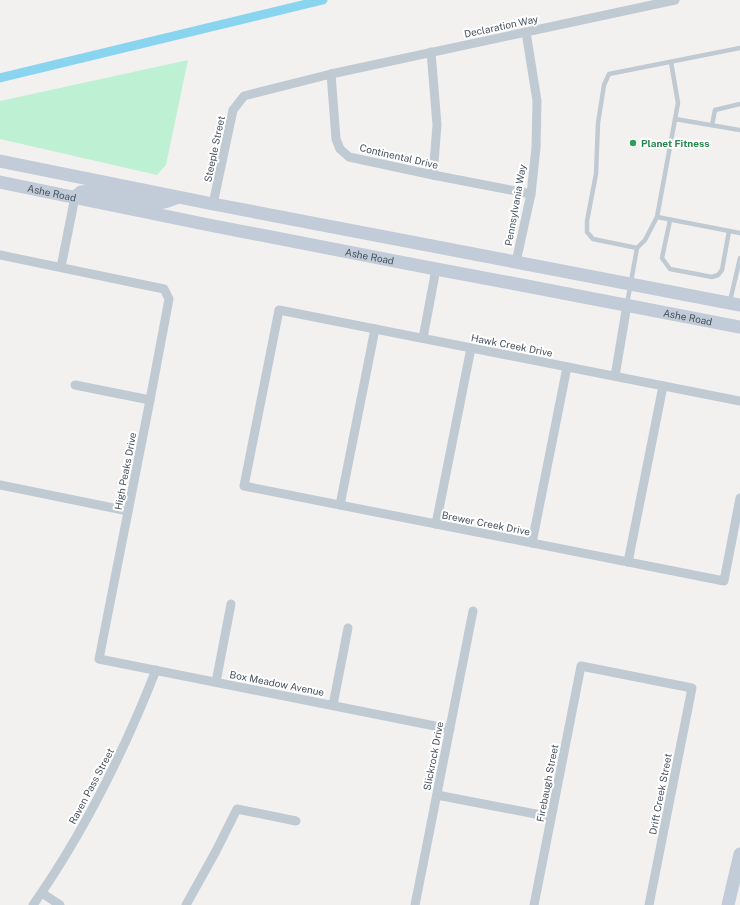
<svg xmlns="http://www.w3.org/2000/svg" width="740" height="905" viewBox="0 0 740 905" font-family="'Public Sans',sans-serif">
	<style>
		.green { fill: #bef1d4 }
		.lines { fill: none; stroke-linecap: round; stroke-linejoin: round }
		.canal { stroke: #89d5ef; stroke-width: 9 }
		.lane { stroke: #c0cad2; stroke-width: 4.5 }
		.street { stroke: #c0cad2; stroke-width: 9 }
		.secondary { stroke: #c2ccd9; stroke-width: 13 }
		.leisure-dot { fill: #2e9e5b; stroke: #fff; stroke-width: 1.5 }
		.labels { text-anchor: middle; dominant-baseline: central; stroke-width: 4; stroke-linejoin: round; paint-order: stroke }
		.street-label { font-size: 10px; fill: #47525f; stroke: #fff }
		.leisure-label { font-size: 10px; font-weight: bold; fill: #27864d; stroke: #fff; text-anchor: start }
	</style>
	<rect width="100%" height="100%" fill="#f3f0f0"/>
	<path class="green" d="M188,60l-22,105 -9,10 -157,-36v-38z"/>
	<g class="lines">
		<path class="canal" d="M0,78l323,-78"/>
		<g class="lane">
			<path d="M675,119l65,11"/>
			<path d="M712,125l3,-15 25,-6"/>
			<path d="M657,217l83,16"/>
			<path d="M670,220l-8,38 8,11 42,8 6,-2 4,-5 7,-39"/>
			<path d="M637,248l8,-8 12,-23 21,-114 -7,-41"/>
			<path d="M730,301l10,-43"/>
			<path d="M627,304l10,-56 -44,-9 -6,-7v-11l9,-47 2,-51 6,-38 5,-11 131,-26"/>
		</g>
		<g class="street">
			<path d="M431,52l6,73 -4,50"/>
			<path d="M331,74l5,65 4,10 9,8 84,18 98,19"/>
			<path d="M213,204l20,-94 11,-14 87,-22 344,-74"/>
			<path d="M0,255l164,34 5,10 -19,101 -51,259 351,70"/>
			<path d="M516,262l15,-68 5,-46 1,-47 -11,-69"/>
			<path d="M61,267l14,-70"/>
			<path d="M423,338l13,-69"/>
			<path d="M615,376l12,-71"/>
			<path d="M75,385l75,15"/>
			<path d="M740,401l-461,-91 -35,176 480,95 16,-83"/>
			<path d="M0,485l128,26"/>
			<path d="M340,505l35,-176"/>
			<path d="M436,524l35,-176"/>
			<path d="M532,543l35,-176"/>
			<path d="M628,562l35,-176"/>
			<path d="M216,682l15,-78"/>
			<path d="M333,705l15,-77"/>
			<path d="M437,795l114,22"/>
			<path d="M42,893l18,12"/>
			<path d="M33,905c52,-74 90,-151 123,-235"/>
			<path d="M186,905l30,-54 21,-42 59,12"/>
			<path d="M415,905l58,-294"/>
			<path d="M534,905l47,-239 111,22 -43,217"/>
		</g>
		<g class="secondary">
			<path d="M0,161l213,43 527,101"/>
			<path id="s1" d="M0,182l209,43 227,44 75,14 229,44"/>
			<path d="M75,197l6,-5 9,-1h10l47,10 13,2 8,-2 8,-3"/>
			<path d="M728,905l12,-51"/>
		</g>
	</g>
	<circle class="leisure-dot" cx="633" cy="143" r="4"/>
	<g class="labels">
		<g class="street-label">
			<text transform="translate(501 26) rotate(-12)">Declaration Way</text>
			<text transform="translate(214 149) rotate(-78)">Steeple Street</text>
			<text transform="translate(399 156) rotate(13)">Continental Drive</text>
			<text stroke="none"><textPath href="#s1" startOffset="53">Ashe Road</textPath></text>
			<text transform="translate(515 205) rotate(-80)">Pennsylvania Way</text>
			<text stroke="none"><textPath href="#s1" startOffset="377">Ashe Road</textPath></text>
			<text stroke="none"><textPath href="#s1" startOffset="701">Ashe Road</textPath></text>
			<text transform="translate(512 345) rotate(11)">Hawk Creek Drive</text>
			<text transform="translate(125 471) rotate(-79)">High Peaks Drive</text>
			<text transform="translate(486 523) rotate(11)">Brewer Creek Drive</text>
			<text transform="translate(277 683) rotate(11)">Box Meadow Avenue</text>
			<text transform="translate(433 756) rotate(-79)">Slickrock Drive</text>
			<text transform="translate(547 783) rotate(-79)">Firebaugh Street</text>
			<text transform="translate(91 786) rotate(-62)">Raven Pass Street</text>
			<text transform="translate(660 794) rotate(-79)">Drift Creek Street</text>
		</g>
		<g class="leisure-label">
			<text x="641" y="143">Planet Fitness</text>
		</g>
	</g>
</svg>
